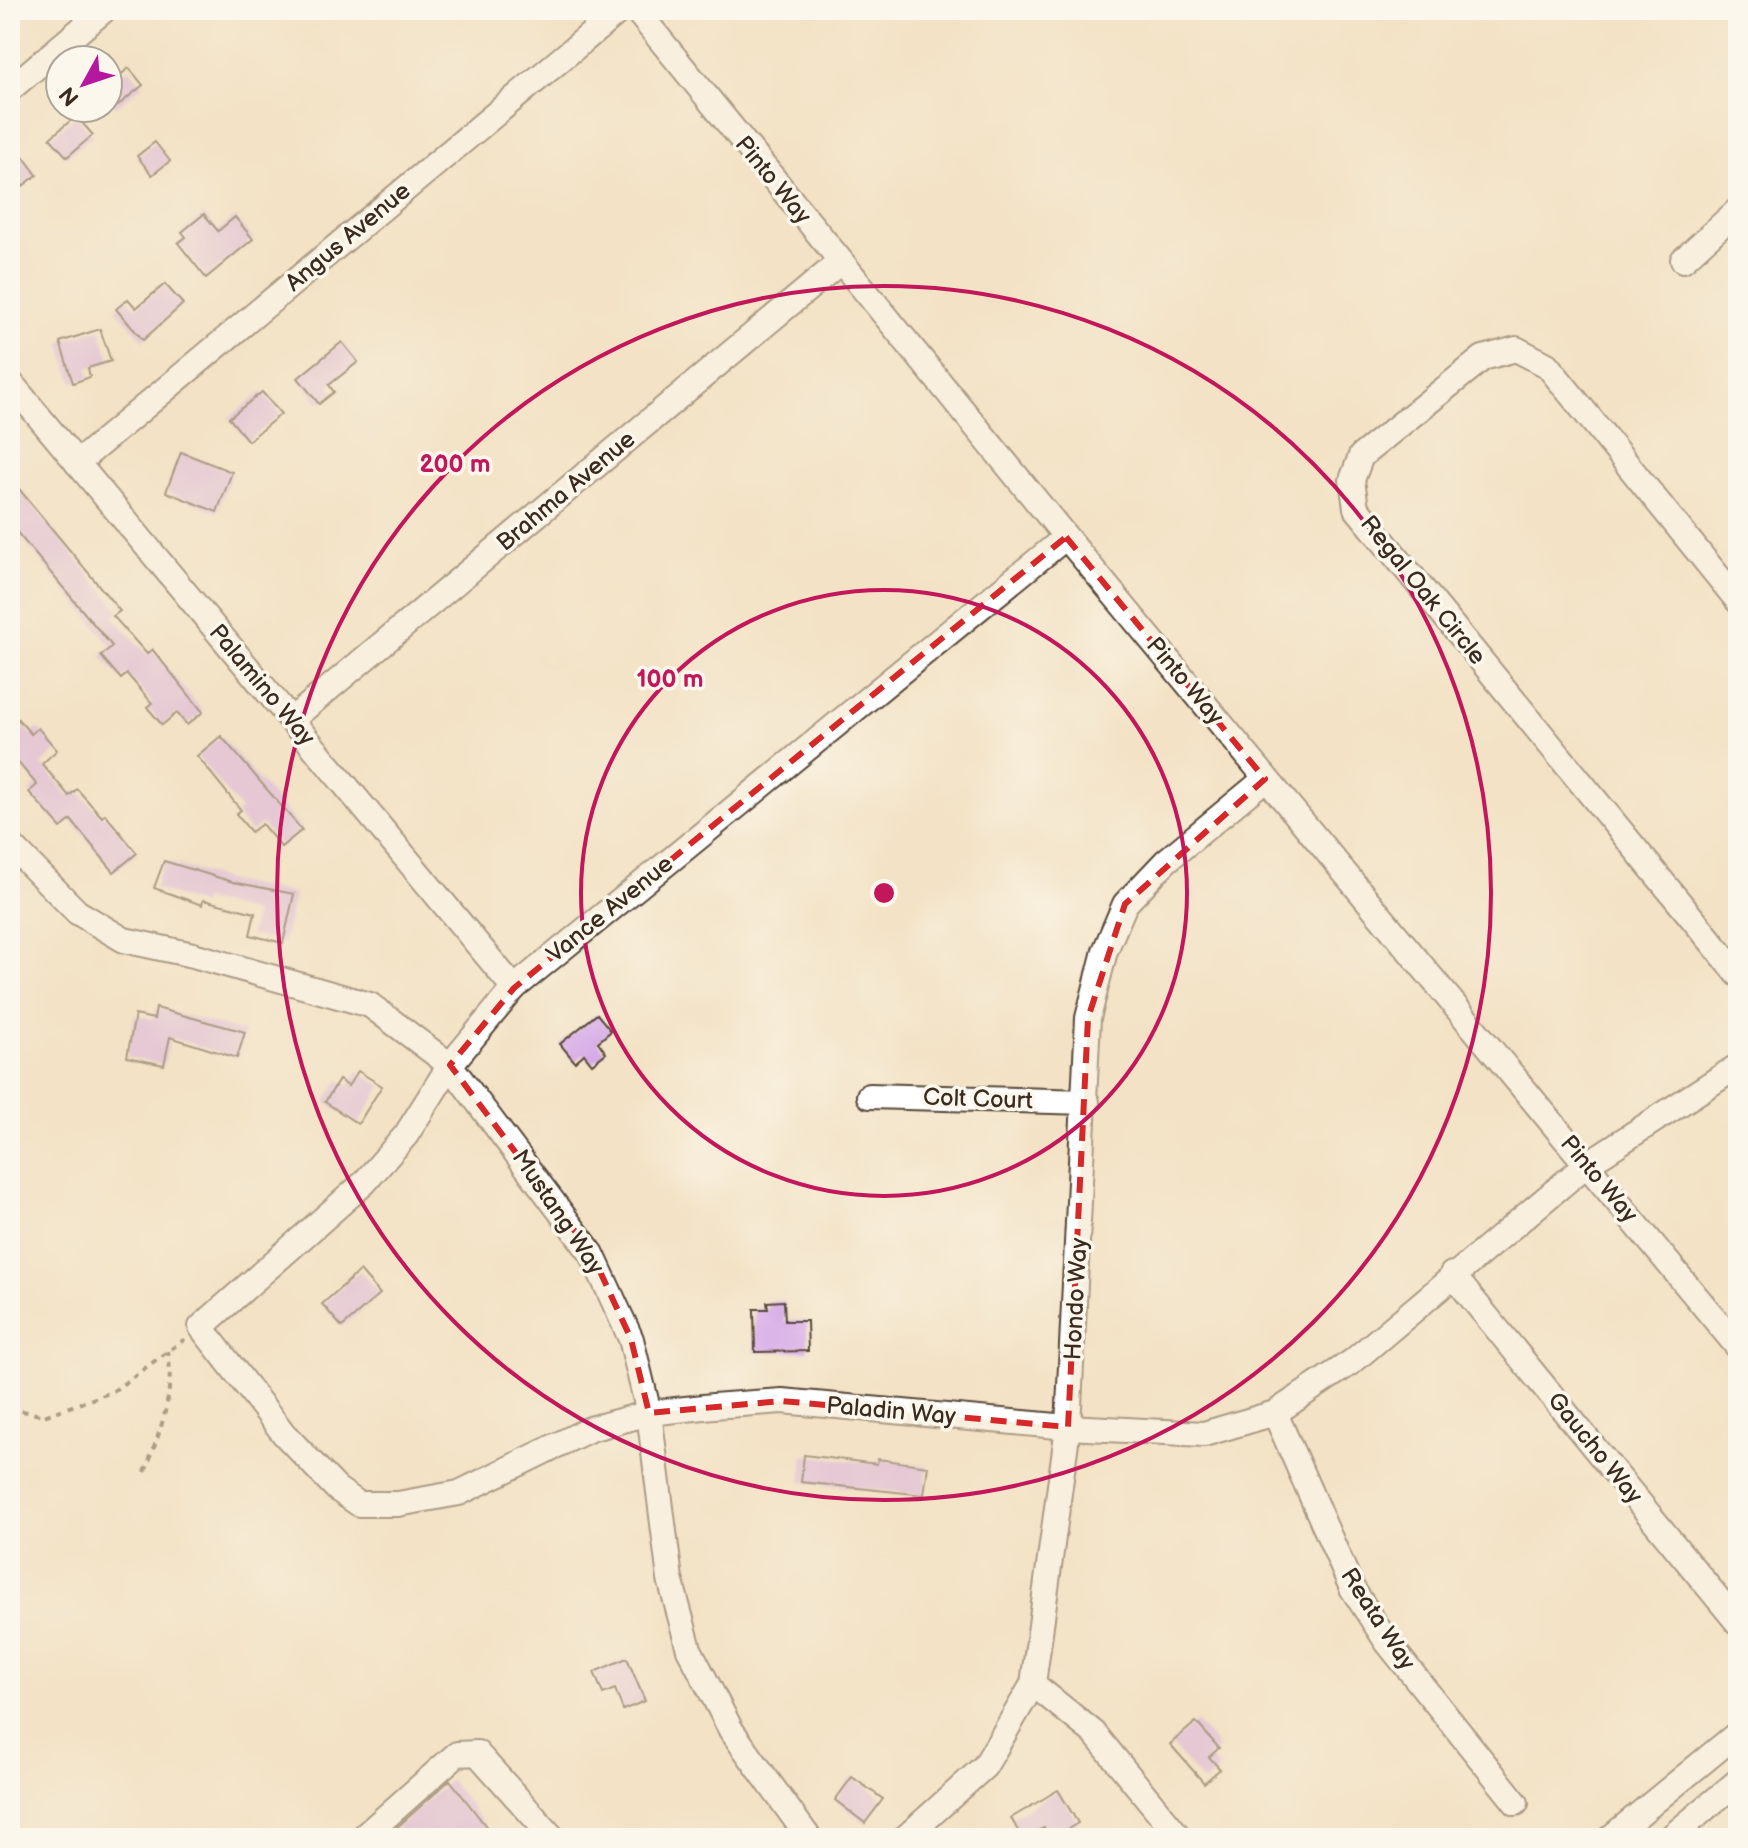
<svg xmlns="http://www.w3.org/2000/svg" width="1748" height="1848" viewBox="0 0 1748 1848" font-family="'Balsamiq Sans',sans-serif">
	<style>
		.building { fill: #d5a9e7 }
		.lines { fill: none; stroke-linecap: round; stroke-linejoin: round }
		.minor-casing { stroke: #574637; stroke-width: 28 }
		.path { stroke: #574637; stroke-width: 4; stroke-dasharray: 6 6; stroke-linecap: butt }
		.minor { stroke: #fff; stroke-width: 24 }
		.marked { fill: none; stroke: #d62828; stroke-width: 6; stroke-dasharray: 16 10; stroke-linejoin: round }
		.ring { fill: none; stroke: #c2185b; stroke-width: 4 }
		.labels { text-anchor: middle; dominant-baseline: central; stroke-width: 7; stroke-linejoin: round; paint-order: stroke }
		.street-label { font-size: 24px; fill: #3b2a1e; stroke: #fbf7ec }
		.centre { fill: #c2185b; stroke: #fbf7ec; stroke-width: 4 }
		.ring-label { font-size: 24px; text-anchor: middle; font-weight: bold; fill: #c2185b; stroke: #fbf7ec; stroke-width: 7; stroke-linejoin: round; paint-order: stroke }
	</style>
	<rect width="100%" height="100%" fill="#fbf7ec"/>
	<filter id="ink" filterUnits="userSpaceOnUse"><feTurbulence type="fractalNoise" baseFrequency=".0125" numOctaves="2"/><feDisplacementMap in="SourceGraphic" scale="16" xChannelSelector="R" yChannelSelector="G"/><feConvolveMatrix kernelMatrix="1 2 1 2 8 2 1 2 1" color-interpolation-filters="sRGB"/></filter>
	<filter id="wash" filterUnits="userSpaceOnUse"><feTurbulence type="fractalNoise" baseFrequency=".006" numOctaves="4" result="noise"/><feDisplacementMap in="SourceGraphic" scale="32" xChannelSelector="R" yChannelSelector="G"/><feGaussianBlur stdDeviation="1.8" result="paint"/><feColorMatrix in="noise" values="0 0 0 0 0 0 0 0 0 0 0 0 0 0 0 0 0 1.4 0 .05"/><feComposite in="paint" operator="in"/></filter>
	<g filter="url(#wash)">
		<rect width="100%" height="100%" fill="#f3e2c5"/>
		<g id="blocks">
			<g class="building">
				<path d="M129,68l14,17 -27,22 -8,-11v-11z"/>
				<path d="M76,116l17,19 -26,22 -17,-19z"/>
				<path d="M155,142l15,19 -18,14 -15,-19z"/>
				<path d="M23,156l14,19 -27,21v-30z"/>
				<path d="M204,214l14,17 17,-14 18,22 -47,39 -28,-35 8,-6 -4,-5z"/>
				<path d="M165,284l18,20 -40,36 -27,-31 12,-10 8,9z"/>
				<path d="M100,329l11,32 -23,7 2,9 -17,6 -13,-41z"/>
				<path d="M342,342l16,20 -29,23 5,7 -15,12 -21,-26z"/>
				<path d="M262,392l19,22 -33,27 -19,-23z"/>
				<path d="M181,452l51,20 -15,40 -51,-20z"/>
				<path d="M10,478l110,133 -7,5 34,38 5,-5 51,63 -16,13 -10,-12 -15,12 -15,-18 5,-4 -25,-29 -6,5 -20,-23 11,-10 -102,-122z"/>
				<path d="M10,710l21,24 7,-6 19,22 -15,14 27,32 8,-7 25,28 3,-3 32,39 -23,19 -43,-52 -10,8 -32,-36 8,-7 -27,-32z"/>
				<path d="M221,736l81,94 -21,17 -19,-23 -11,8 -15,-18 5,-4 -44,-54z"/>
				<path d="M164,861l69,21 61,12 -11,49 -33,-8 5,-22 -52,-13 -1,5 -48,-17z"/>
				<path d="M156,1008l89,24 -8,26 -67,-21 -6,28 -37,-8 8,-42 19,4z"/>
				<path d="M597,1014l14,17 -13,11 8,11 -14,11 -8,-10 -9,8 -15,-18z"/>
				<path d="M358,1071l24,15 -24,38 -33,-22 14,-22 9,6z"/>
				<path d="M360,1271l20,23 -38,33 -20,-23z"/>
				<path d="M784,1301l1,20h22l1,30 -53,1 -1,-43h14l-1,-7z"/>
				<path d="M804,1455l73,9 1,-5 50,7 -4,29 -123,-13z"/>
				<path d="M627,1658l18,43 -22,9 -8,-21 -12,5 -9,-22z"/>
				<path d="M1196,1722l23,26 -10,9 11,12 -16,14 -34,-39z"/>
				<path d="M852,1777l31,22 -18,24 -30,-23z"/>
				<path d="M450,1780l45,58h-110z"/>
				<path d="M1058,1790l20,33 -25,15 -9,-10 -22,10 -11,-20z"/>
			</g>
		</g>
	</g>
	<g filter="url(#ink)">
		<use href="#blocks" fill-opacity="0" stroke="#574637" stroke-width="2"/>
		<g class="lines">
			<g class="minor-casing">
				<g id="minor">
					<path d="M636,10l430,527 672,810"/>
					<path d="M10,89l94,-79"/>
					<path d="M1683,260l55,-50"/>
					<path d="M10,382l504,606"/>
					<path d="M77,463l543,-453"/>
					<path d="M1066,537l-552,451 -64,77 -44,70 -42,48 -163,144 83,107 53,55 22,15h39l61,-11 131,-64 59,-16 64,-7 69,-5 286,26 136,7 71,-21 78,-52 234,-197 151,-98"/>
					<path d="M1738,601l-191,-236 -31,-16 -33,9 -122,98 -9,24 4,28 382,466"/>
					<path d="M291,720l549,-458"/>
					<path d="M10,844l67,68 47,28 69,15 177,50 80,60 142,189 39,85 18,74 21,166 19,70 42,81 78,108"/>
					<path d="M869,1096l218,6"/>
					<path d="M1452,1274l286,349"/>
					<path d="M1275,1413l77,175 35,54 129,161"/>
					<path d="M1033,1684l61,49 86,105"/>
					<path d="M362,1838l95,-84 20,-1 76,85"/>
					<path d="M905,1838l80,-72 48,-82 35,-257 20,-409 17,-67 20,-47 41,-43 99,-82"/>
					<path d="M1610,1838l128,-105"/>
					<path d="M1670,1838l68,-57"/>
				</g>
			</g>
			<g class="path">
				<path d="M10,1408l34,8 68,-24 73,-53"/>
				<path d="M145,1472c15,-41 30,-76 23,-121"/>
			</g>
			<use href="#minor" class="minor"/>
		</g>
	</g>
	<path d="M0 0H1748V1848H0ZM1066,537l199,242 -140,125 -37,114 -20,409 -286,-26 -133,12 -18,-74 -39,-85 -142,-189 64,-77z" fill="#f3e2c5" fill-opacity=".55" fill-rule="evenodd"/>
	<path class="marked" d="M1066,537l199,242 -140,125 -37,114 -20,409 -286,-26 -133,12 -18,-74 -39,-85 -142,-189 64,-77z"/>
	<g class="ring">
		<circle cx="884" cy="893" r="303"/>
		<circle cx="884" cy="893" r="607"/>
	</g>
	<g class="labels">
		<g class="street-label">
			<text transform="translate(773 180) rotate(51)">Pinto Way</text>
			<text transform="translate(348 237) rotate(-40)">Angus Avenue</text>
			<text transform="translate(566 491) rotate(-40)">Brahma Avenue</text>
			<text transform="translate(1423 590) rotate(51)">Regal Oak Circle</text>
			<text transform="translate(1185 681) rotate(50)">Pinto Way</text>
			<text transform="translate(262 685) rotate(50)">Palamino Way</text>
			<text transform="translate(610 909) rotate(-39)">Vance Avenue</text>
			<text transform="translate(978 1099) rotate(2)">Colt Court</text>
			<text transform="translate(1599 1179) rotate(50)">Pinto Way</text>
			<text transform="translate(558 1212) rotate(56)">Mustang Way</text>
			<text transform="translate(1076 1299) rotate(-87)">Hondo Way</text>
			<text transform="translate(891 1411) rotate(5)">Paladin Way</text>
			<text transform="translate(1595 1448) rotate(51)">Gaucho Way</text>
			<text transform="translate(1378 1619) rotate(57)">Reata Way</text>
		</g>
	</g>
	<circle cx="884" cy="893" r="12" class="centre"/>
	<g class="ring-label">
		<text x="455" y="472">200 m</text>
		<text x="670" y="687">100 m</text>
	</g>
	<rect width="1748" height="1848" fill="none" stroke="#fbf7ec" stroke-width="40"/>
	<g transform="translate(84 84) rotate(230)"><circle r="38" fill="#fbf7ec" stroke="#aea59a" stroke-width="2"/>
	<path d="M0-6L14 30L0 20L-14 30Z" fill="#b5179e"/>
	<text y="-12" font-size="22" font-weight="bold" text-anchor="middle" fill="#3b2a1e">N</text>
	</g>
</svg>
